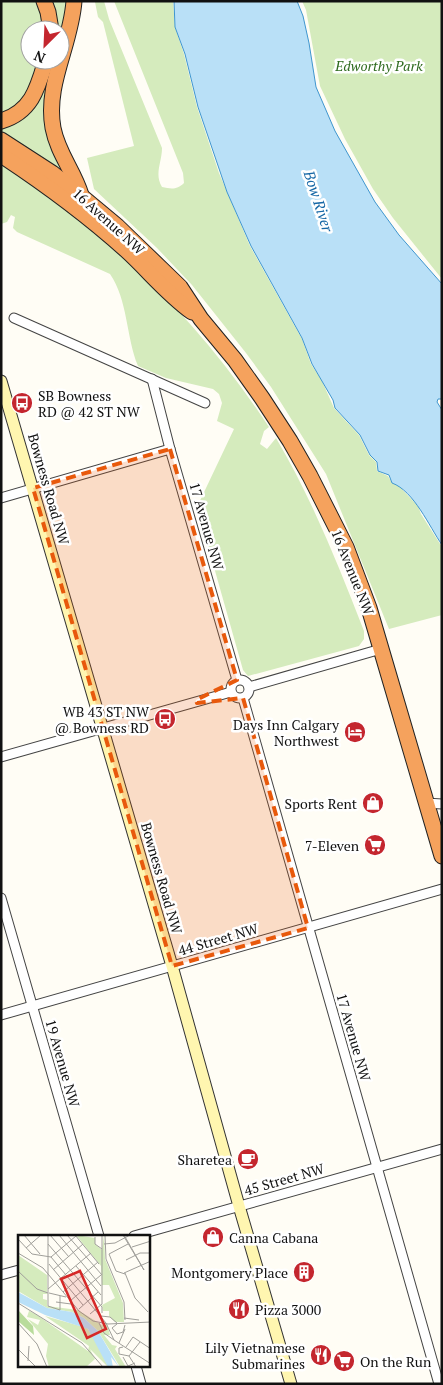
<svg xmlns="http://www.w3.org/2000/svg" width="443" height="1385" viewBox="0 0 443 1385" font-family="'PT Serif',serif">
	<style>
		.green { fill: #d5ebbd }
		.water { fill: #b9e0f7; stroke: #3f96cf }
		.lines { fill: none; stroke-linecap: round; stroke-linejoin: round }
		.street-casing { stroke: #444; stroke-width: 11 }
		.secondary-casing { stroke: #333; stroke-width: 13 }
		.highway-casing { stroke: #222; stroke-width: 17 }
		.street { stroke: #fff; stroke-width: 9 }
		.secondary { stroke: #fff6b0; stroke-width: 11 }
		.highway { stroke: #f5a25d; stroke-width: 15 }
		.marked { fill: #e8590c; fill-opacity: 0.2; stroke: #e8590c; stroke-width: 4; stroke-dasharray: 10 6; stroke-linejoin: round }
		.labels { text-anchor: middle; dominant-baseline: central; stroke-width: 5; stroke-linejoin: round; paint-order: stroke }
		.park-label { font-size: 14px; font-style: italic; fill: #2f6b1f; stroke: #fff }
		.street-label { font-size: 14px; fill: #111; stroke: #fff }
		.poi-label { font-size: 14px; fill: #111; stroke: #fff; text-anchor: end }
		.water-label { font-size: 15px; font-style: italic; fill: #1768a6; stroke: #fff }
		.inset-road { fill: none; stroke: #a09f9a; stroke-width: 1 }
		.view { fill: #d62828; fill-opacity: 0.15; stroke: #d62828; stroke-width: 2.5 }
		.inset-edge { fill: none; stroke: #111; stroke-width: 2.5 }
	</style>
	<rect width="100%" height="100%" fill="#fffdf5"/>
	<g class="green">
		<path d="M1,1h36l6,14 3,15h-16v30h9c-8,26 -10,43 -38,54z"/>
		<path d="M51,1h17l-8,38v-9h-1l-4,-18z"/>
		<path d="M104,1l5,18 53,129c0,14 -8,26 0,39 9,2 15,3 22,-4l-1,-10 -69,-172h59l2,26 9,27 13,53 22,66 31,73 52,93 9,25 11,17 12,27 25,27 10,20 7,7 1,9 11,5 4,7 6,2 20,21 3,8 21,33v68l-53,14 -63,-155 -55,-87 -25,-34 -54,-68 -35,-37 -63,-59 -7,-31 47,-12 -31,-124 -5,-5 -3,-15z"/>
		<path d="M302,1h140v278l-49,-61 -20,-29 -28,-50 -25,-53 -14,-76z"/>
		<path d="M51,68v78l10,23 -2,2 -58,-38v-5c34,-11 40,-29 50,-60z"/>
		<path d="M1,163c22,15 44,30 65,46 80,60 148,135 203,218l-5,4 -4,13 7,5 9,-11c36,61 62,126 88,193v8l-5,7 -111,30 -5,-6 -46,-163 37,-78 -17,-8 5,-18 -3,-9 -6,-5 -47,-11 -28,-12c-12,-29 -10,-66 -28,-92l-93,-42 -4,-4 2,-11 -4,-2 -4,7 -6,2z"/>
	</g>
	<path class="water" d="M174,1h123l6,15 6,27 7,44 19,44 40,71 24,33 43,49v115h-4l-1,3 5,8v135c-13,-19 -28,-54 -50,-62l-3,-8 -11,-4 -1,-9 -7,-7 -10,-20 -25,-27 -2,-8 -21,-36 -10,-26 -51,-92 -24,-54 -29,-85 -13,-53 -10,-27z"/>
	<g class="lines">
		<g class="street-casing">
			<g id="street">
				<path d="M14,318l191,85"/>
				<path d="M152,379l18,70 67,231"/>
				<path d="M1,498l169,-49"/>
				<circle cx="240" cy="689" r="9"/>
				<path d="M249,687l132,-38"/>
				<path d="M243,698l196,686"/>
				<path d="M1,757l230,-65"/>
				<path d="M426,803l16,1"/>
				<path d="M1,898l98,338"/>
				<path d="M1,1015l441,-126"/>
				<path d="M134,1236l308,-87"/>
				<path d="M1,1275l18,-5"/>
				<path d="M136,1366l5,18"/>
			</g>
		</g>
		<g class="secondary-casing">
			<path id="secondary" d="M1,381l171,585 67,240 52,178"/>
		</g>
		<g class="highway-casing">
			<g id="highway">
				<path d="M44,1l4,11 3,18"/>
				<path d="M74,1c-3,44 -29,83 -21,127 5,26 21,43 28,67"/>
				<path d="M1,121c31,-9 37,-34 45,-61"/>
				<path d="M1,140l51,33 29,23 36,30 63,61 21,32 34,41 27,38 28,43 20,35 36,71 23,61 73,248"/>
				<path d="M1,155c44,29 86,60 125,95 23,21 40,43 66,62"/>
			</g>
		</g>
		<use href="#street" class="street"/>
		<use href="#secondary" class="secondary"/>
		<use href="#highway" class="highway"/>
	</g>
	<path class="marked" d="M170,449l67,231 -41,20 1,3 46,-5 65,230 -136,38 -139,-478z"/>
	<defs>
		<g id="bus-disc" transform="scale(1.125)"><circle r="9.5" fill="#c4262e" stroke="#fff"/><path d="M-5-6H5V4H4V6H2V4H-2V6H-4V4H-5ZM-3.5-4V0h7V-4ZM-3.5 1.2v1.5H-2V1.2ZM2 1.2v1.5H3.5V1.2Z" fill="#fff"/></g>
		<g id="hotel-disc" transform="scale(1.125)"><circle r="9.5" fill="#c4262e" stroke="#fff"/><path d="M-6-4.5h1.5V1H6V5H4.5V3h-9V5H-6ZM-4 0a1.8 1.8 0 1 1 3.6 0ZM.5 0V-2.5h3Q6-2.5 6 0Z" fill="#fff"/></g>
		<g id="shop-disc" transform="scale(1.125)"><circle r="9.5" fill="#c4262e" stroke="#fff"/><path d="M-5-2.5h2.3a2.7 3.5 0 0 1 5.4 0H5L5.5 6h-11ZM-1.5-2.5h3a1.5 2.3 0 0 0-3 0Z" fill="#fff"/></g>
		<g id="supermarket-disc" transform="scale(1.125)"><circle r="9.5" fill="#c4262e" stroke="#fff"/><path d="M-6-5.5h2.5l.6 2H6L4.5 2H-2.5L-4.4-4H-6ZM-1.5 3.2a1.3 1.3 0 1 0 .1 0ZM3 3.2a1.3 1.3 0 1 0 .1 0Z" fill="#fff"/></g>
		<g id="cafe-disc" transform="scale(1.125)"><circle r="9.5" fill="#c4262e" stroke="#fff"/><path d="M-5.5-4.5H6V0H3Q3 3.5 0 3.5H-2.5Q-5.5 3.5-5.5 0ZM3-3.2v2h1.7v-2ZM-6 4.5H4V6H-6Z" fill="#fff"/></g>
		<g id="building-disc" transform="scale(1.125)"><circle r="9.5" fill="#c4262e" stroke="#fff"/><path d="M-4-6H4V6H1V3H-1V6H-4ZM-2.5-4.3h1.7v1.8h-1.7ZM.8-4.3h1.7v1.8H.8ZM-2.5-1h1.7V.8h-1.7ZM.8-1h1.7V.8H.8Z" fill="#fff"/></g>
		<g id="restaurant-disc" transform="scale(1.125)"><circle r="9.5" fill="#c4262e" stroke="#fff"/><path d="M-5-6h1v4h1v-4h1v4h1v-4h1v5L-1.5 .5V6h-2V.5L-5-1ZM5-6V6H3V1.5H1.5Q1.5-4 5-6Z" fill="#fff"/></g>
	</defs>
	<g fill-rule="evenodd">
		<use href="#bus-disc" x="22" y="403"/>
		<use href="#bus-disc" x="165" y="719"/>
		<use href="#hotel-disc" x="355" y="732"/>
		<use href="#shop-disc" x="373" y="803"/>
		<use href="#supermarket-disc" x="375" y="845"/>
		<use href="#cafe-disc" x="248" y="1159"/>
		<use href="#shop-disc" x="213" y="1237"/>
		<use href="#building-disc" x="304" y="1272"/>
		<use href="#restaurant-disc" x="239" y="1309"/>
		<use href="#restaurant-disc" x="321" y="1355"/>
		<use href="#supermarket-disc" x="344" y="1361"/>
	</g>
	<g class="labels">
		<g class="park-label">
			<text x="379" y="65">Edworthy Park</text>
		</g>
		<g class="street-label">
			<text transform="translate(109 221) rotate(42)">16 Avenue NW</text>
			<text transform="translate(49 489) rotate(74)">Bowness Road NW</text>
			<text transform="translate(207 526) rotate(74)">17 Avenue NW</text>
			<text transform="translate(353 572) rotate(68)">16 Avenue NW</text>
			<text transform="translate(162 878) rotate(74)">Bowness Road NW</text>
			<text transform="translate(218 939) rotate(-16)">44 Street NW</text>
			<text transform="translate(354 1037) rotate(74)">17 Avenue NW</text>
			<text transform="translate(63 1063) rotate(74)">19 Avenue NW</text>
			<text transform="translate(284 1179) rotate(-16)">45 Street NW</text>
		</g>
		<g class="poi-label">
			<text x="38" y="395" text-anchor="start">SB Bowness<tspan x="38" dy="16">RD @ 42 ST NW</tspan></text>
			<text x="149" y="711">WB 43 ST NW<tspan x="149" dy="16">@ Bowness RD</tspan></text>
			<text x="339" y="724">Days Inn Calgary<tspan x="339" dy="16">Northwest</tspan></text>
			<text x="357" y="803">Sports Rent</text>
			<text x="359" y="845">7-Eleven</text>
			<text x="232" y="1159">Sharetea</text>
			<text x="229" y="1237" text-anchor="start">Canna Cabana</text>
			<text x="288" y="1272">Montgomery Place</text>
			<text x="255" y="1309" text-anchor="start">Pizza 3000</text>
			<text x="305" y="1347">Lily Vietnamese<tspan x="305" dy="16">Submarines</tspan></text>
			<text x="360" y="1361" text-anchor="start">On the Run</text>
		</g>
		<g class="water-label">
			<text transform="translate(319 201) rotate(72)">Bow River</text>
		</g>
	</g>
	<g transform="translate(18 1235)">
		<rect width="132" height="132" fill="#fffdf5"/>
		<path d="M58,0l19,3v6l7,6 2,-15 1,24 18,44 1,19h-9l-6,-6v-5h-6l-1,-6 13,-7 -6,-13h-7l-1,-19zM0,20l29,20v19h-4v5l4,1v6l31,4 24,15 5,-1 3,11h-6l8,10 5,1 -2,3 11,18h-6l-22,-36 -14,-13 -12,-6 -25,-4 -29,-17zM2,71l17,9 51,36 1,-5 -44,-30 42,12 8,10 13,29 -18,-18 5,10 -9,8h-37l-3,-11 2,-12 -20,-25 10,6 2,-5 -13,-3 2,-6z" fill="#d5ebbd"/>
		<path d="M0,70v5l15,16 1,9 -16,-14z" fill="#b9dc9c"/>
		<path d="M0,57l29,16 25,4 12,6 14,13 21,36 -8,-10 2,10h-5l-20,-38 -43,-14 -27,-13z" fill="#b9e0f7"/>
		<path class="inset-road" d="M6,0l16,19M30,0v71l12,4v-14M32,0l19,22M41,0l42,51M49,0l35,40M57,0l24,29M87,0l1,24 18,43 1,18M105,0l21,35 -20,-35M77,2v7l7,5M0,4l14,15 19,3 55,66M30,9l54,63v6M86,9l11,-1 15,-8M114,12l19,-6M8,13l15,-13M0,18l25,15 36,43 14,10 15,3 43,-2M33,22l25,-21M108,25l14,-7h11M31,29l34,41M58,31l25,29M35,35l30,-26M0,36l19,18 11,4M106,38l27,-12M107,38l10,25 13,14M107,39l-9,-3 -7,-17 19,-10M30,54l43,-36M45,57l35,-30M31,58l17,4M52,66l31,-26M38,67l15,2M0,68l64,40 21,24M61,74l19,-17M72,79l12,-10v-69M83,81l9,1 7,6M106,83l15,2M0,88l19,21 10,23M81,88l5,10 10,7M88,88l8,17 37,24M99,89l-5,4 5,6 6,-2 2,-7M101,108l6,-14M105,112l-4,1v6l10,2M108,112l7,-10 18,12M0,114l18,18M105,122l5,9 7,-3M10,126l1,-15M118,132l-7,-11 11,-14"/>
		<path class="view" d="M62,36l26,58 -19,9 -26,-59z"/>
		<rect width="132" height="132" class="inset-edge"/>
	</g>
	<rect width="443" height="1385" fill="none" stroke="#111111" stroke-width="5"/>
	<g transform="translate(45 45) rotate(204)"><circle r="24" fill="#ffffff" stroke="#a0a0a0"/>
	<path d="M0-4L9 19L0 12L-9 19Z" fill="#c4262e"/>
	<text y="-8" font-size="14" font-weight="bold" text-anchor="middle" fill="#111111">N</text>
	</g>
</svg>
